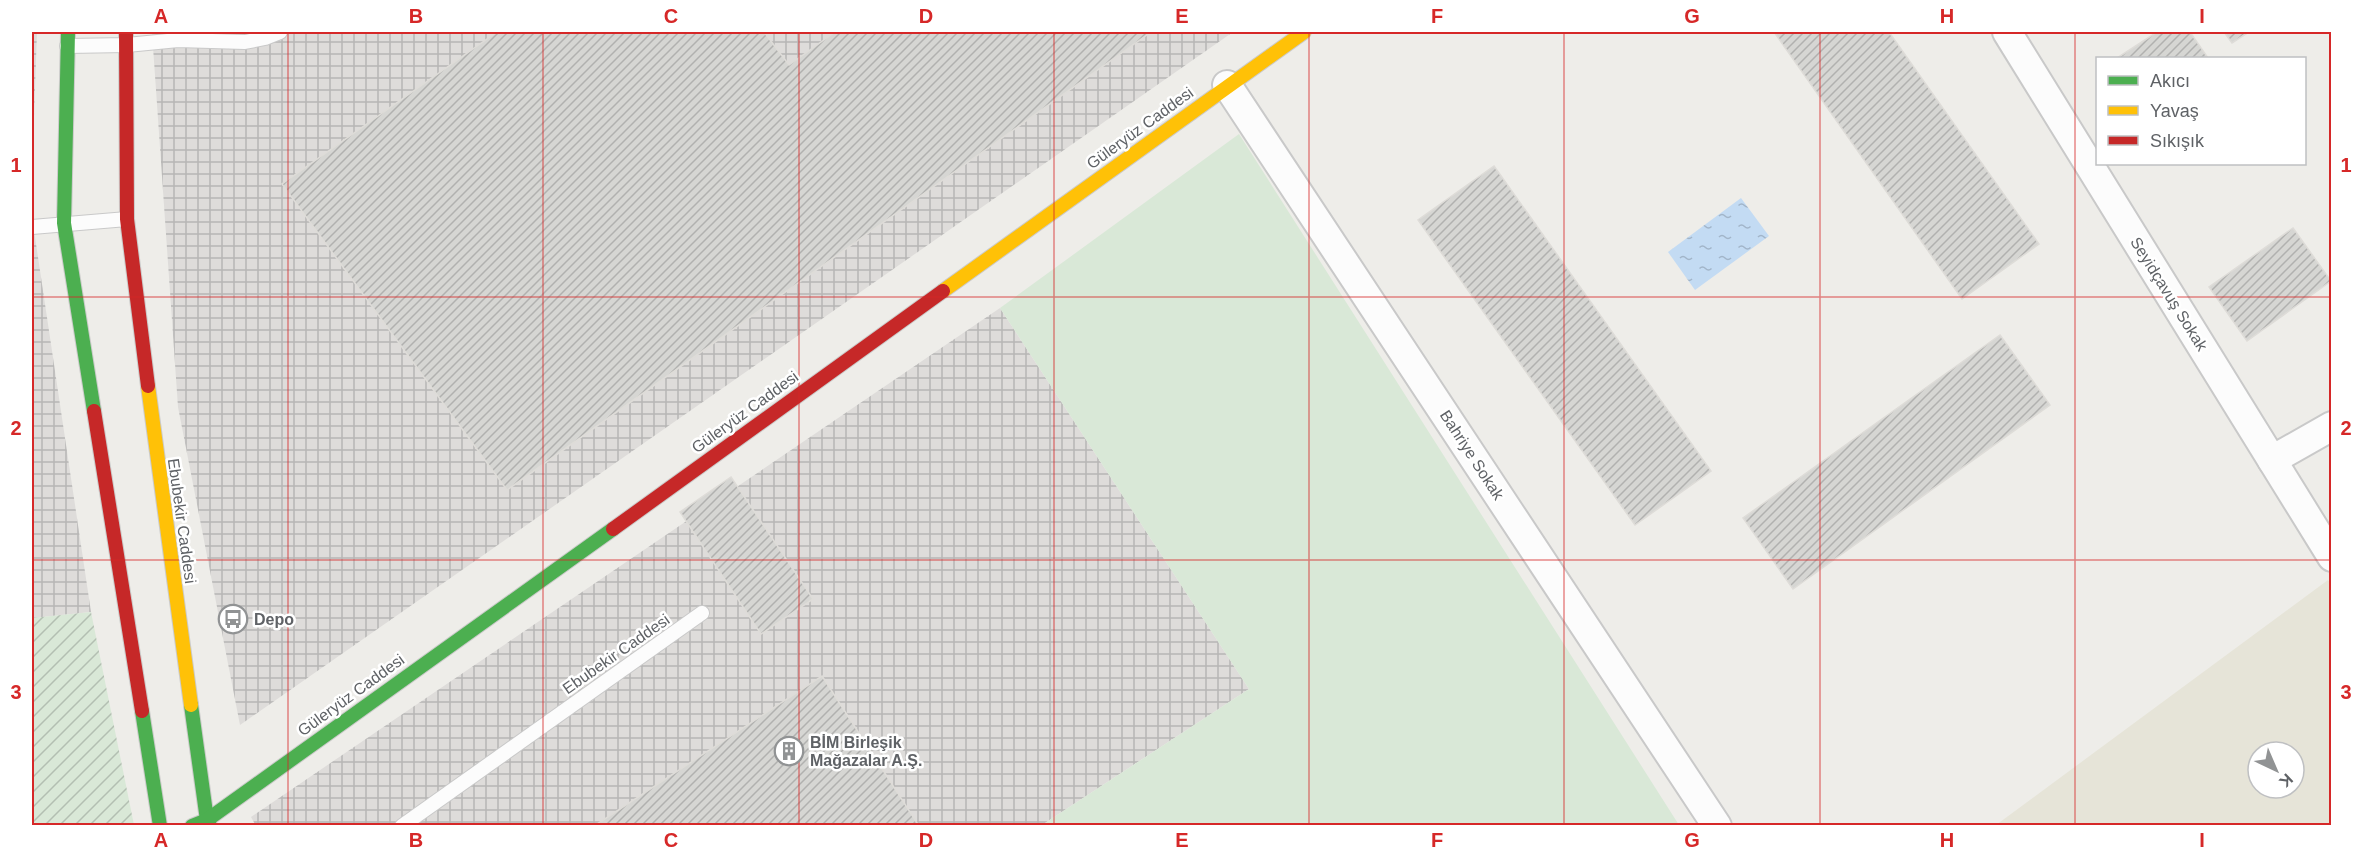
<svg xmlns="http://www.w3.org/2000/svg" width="2363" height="857" viewBox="0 0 2363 857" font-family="Arial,sans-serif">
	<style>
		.commercial { fill: #e6e4d8; fill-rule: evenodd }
		.industrial { fill: url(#industrial-grid) }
		.grass { fill: #d9e8d7 }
		.garden { fill: url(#garden-furrows) }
		.water { fill: url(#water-ripples) }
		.building { fill: url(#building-hatch); stroke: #dedcd8; stroke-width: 1.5 }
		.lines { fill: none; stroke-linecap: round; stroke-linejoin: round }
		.lane-casing { stroke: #c9c9c9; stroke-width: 16 }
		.street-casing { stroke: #c9c9c9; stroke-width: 32 }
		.fast-casing { stroke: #cbcbca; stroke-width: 16 }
		.slow-casing { stroke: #cbcbca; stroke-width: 16 }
		.jam-casing { stroke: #cbcbca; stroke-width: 16 }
		.lane { stroke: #fcfcfc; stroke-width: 14 }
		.street { stroke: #fcfcfc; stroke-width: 28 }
		.fast { stroke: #4caf50; stroke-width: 14 }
		.slow { stroke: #ffc107; stroke-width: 14 }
		.jam { stroke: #c62828; stroke-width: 14 }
		.grid { fill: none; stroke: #d62828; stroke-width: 1.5; stroke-opacity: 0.55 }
		.labels { text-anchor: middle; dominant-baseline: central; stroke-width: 5; stroke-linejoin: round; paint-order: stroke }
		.street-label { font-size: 16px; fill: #5f6266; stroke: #fff }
		.poi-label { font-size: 16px; font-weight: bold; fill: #5f6266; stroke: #fff; text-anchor: start }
		.neatline { fill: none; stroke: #d62828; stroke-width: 2 }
		.grid-label { font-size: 20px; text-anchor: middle; font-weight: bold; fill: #d62828 }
	</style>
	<defs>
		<pattern id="industrial-grid" width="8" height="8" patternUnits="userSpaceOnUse" patternTransform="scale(1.5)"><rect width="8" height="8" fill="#dedcda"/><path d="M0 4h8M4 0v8" fill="none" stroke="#b7b6b5"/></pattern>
		<pattern id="garden-furrows" width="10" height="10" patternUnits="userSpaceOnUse" patternTransform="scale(1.5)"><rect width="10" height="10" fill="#d9e8d7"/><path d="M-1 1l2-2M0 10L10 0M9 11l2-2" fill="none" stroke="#b3bfb2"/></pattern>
		<pattern id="water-ripples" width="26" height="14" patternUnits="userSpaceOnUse" patternTransform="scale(1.5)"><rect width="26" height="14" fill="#c3dbf3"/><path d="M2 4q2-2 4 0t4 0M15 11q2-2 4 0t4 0" fill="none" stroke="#a2b5c9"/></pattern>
		<pattern id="building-hatch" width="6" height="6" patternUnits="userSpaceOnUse" patternTransform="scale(1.5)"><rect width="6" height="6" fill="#d6d6d3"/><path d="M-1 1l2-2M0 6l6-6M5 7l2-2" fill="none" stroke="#b1b1af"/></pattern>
	</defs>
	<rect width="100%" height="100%" fill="#eeede9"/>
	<path class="commercial" d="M2328,580l4,6 -1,239h-335zM2258,752h36v36h-36z"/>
	<g class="industrial">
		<path d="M32,32h5l-5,140z"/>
		<path d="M152,32h1081l-993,693 -62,-318z"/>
		<path d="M32,217l59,395 -59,6z"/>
		<path d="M1000,308l249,381 -207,136 -786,1 -5,-9z"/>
	</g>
	<path class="grass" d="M1239,134l440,691h-637l207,-136 -249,-381z"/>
	<path class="garden" d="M91,612l43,213h-102v-207z"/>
	<path class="water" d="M1741,198l28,38 -74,54 -27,-38z"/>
	<g class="building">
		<path d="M497,32h267l25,33 46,-33h316l-644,458 -225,-306z"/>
		<path d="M1774,32h115l150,212 -77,55z"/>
		<path d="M2157,32h33l18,26h-91z"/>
		<path d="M2224,32h25l-17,11z"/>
		<path d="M1494,166l217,305 -76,54 -217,-305z"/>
		<path d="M2293,228l38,53 -84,60 -38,-54z"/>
		<path d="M2000,335l50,70 -257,184 -50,-71z"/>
		<path d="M731,477l82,122 -52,35 -81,-122z"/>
		<path d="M822,676l97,150h-325z"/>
	</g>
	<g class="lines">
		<g class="lane-casing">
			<g id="lane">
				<path d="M67,46l60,-1 51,-5 67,2 20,-4 15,-6"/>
				<path d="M32,227l95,-8"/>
				<path d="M402,826l300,-213"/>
			</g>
		</g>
		<g class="street-casing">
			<g id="street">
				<path d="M2007,32l325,525"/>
				<path d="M1227,85l490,741"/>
				<path d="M2272,460l60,-34"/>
			</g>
		</g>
		<g class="fast-casing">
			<g id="fast">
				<path d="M68,32l-4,191 30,188"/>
				<path d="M191,705l16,115 3,6"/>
				<path d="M142,711l18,115"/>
				<path d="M192,826l15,-6 406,-291"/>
			</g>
		</g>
		<g class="slow-casing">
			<g id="slow">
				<path d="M943,291l361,-259"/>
				<path d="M148,386l43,319"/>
			</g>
		</g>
		<g class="jam-casing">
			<g id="jam">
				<path d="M126,32l1,187 21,167"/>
				<path d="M94,411l48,300"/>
				<path d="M613,529l330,-238"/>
			</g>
		</g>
		<use href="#lane" class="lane"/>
		<use href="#street" class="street"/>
		<use href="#fast" class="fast"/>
		<use href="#slow" class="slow"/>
		<use href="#jam" class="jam"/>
	</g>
	<path class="grid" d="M288,32v794M543,32v794M799,32v794M1054,32v794M1309,32v794M1564,32v794M1820,32v794M2075,32v794M32,297h2300M32,560h2300"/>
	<defs>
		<g id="bus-ring" transform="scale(1.5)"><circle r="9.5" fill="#fff" stroke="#919394" stroke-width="1.5"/><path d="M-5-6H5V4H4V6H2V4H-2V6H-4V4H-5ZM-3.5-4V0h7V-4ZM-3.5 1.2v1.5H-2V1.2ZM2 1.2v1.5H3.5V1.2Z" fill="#919394"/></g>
		<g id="building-ring" transform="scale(1.5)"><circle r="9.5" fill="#fff" stroke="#919394" stroke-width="1.5"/><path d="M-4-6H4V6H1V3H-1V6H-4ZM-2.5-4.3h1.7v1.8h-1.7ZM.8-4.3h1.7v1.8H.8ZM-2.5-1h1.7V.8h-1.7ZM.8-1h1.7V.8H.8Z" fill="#919394"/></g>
	</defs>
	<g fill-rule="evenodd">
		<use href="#bus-ring" x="233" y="619"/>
		<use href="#building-ring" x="789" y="751"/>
	</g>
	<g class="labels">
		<g class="street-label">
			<text transform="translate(1140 128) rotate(-36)">Güleryüz Caddesi</text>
			<text transform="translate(2169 294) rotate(58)">Seyidçavuş Sokak</text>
			<text transform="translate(745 412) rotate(-36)">Güleryüz Caddesi</text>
			<text transform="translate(1472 455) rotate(57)">Bahriye Sokak</text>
			<text transform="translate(182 521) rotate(82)">Ebubekir Caddesi</text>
			<text transform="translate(616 654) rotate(-35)">Ebubekir Caddesi</text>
			<text transform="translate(351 695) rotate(-36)">Güleryüz Caddesi</text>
		</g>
		<g class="poi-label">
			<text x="254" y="619">Depo</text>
			<text x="810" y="742">BİM Birleşik<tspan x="810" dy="18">Mağazalar A.Ş.</tspan></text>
		</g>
	</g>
	<rect width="2363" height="857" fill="none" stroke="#ffffff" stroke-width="66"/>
	<rect x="2096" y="57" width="210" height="108" fill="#ffffff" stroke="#bfc0c2" stroke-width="1.5"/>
	<rect x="2108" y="76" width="30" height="9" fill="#4caf50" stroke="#bfc0c2" stroke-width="1.5"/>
	<text x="2150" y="87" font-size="18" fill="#5f6266">Akıcı</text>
	<rect x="2108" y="106" width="30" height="9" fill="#ffc107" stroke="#bfc0c2" stroke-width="1.5"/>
	<text x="2150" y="117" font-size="18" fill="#5f6266">Yavaş</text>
	<rect x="2108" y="136" width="30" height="9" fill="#c62828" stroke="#bfc0c2" stroke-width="1.5"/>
	<text x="2150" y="147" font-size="18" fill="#5f6266">Sıkışık</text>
	<g transform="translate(2276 770) rotate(136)"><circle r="28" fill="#ffffff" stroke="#bfc0c2" stroke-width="1.5"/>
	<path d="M0-4.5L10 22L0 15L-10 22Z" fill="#919394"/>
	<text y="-9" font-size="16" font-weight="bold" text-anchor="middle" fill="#5f6266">K</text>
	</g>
	<rect x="33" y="33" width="2297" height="791" class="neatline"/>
	<g class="grid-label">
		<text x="161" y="23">A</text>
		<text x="416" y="23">B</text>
		<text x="671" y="23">C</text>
		<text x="926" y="23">D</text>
		<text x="1182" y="23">E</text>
		<text x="1437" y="23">F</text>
		<text x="1692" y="23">G</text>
		<text x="1947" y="23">H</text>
		<text x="2202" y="23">I</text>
		<text x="16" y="172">1</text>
		<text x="2346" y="172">1</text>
		<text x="16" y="435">2</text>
		<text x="2346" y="435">2</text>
		<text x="16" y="699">3</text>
		<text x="2346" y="699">3</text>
		<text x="161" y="847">A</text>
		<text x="416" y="847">B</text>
		<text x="671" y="847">C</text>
		<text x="926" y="847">D</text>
		<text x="1182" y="847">E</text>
		<text x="1437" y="847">F</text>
		<text x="1692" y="847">G</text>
		<text x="1947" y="847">H</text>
		<text x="2202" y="847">I</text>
	</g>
</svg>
